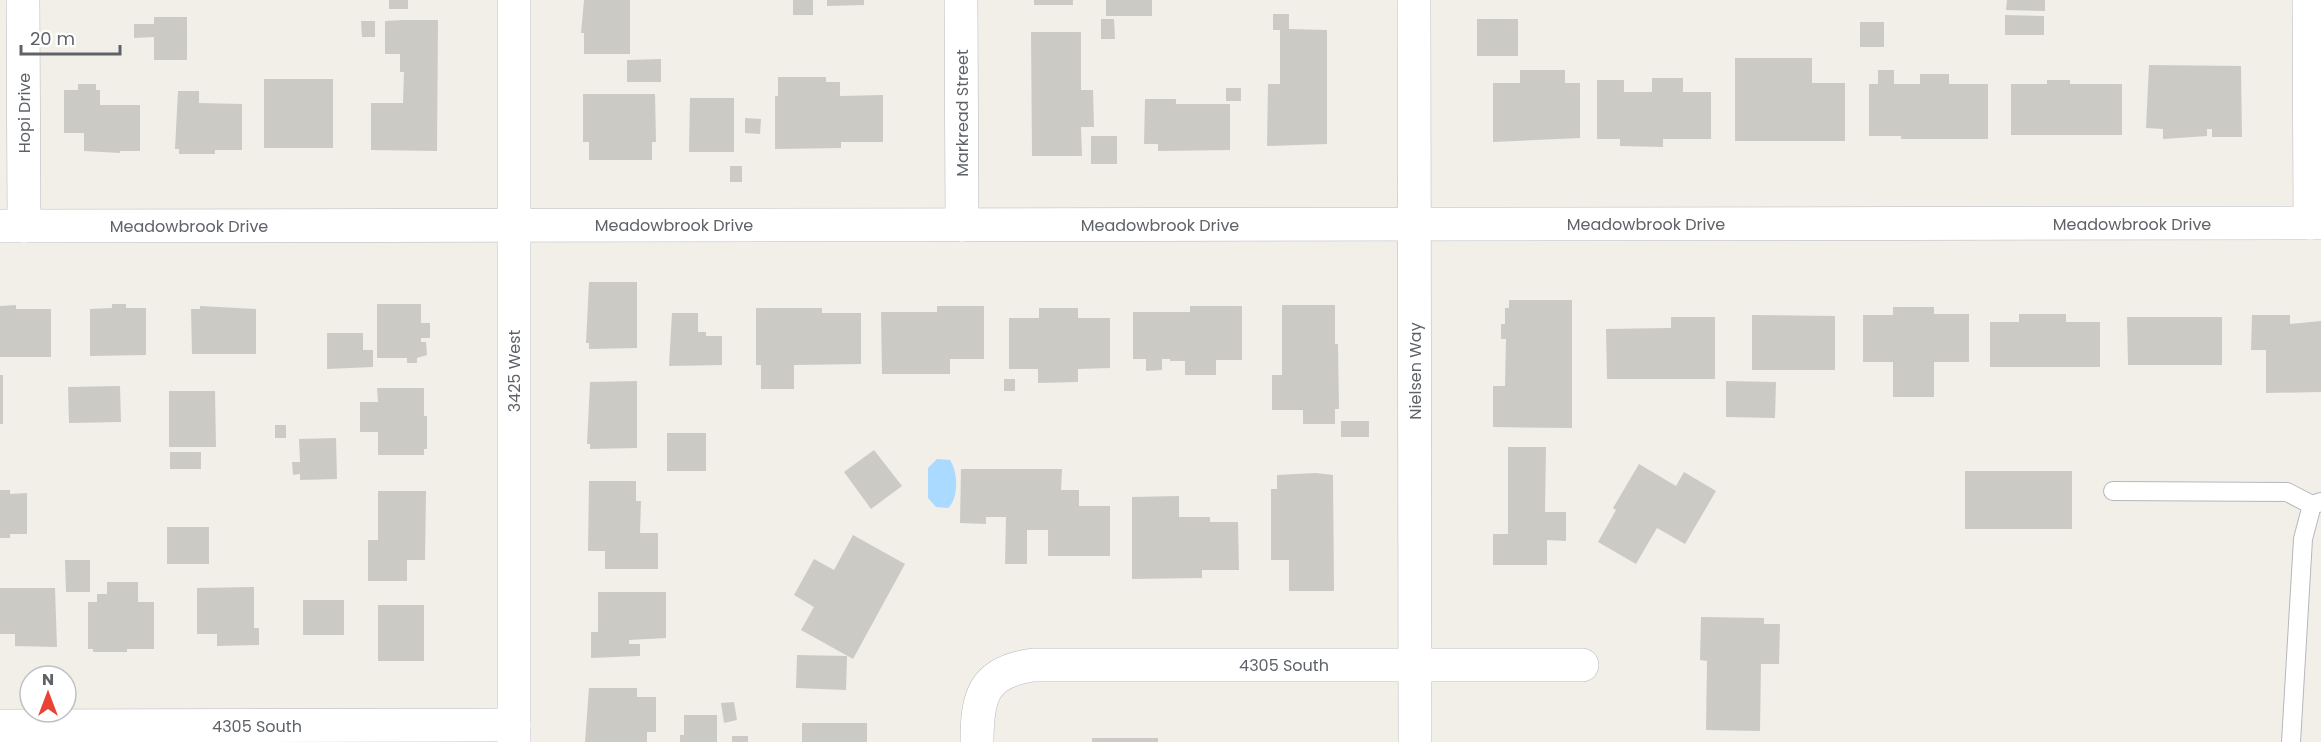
<svg xmlns="http://www.w3.org/2000/svg" width="2321" height="742" viewBox="0 0 2321 742" font-family="Poppins,sans-serif">
	<style>
		.water { fill: #aadaff }
		.building { fill: #cccac5 }
		.lines { fill: none; stroke-linecap: round; stroke-linejoin: round }
		.service-casing { stroke: #b5b8bc; stroke-width: 20 }
		.minor-casing { stroke: #b5b8bc; stroke-width: 34 }
		.service { stroke: #fff; stroke-width: 18 }
		.minor { stroke: #fff; stroke-width: 33 }
		.labels { text-anchor: middle; dominant-baseline: central; stroke-width: 5; stroke-linejoin: round; paint-order: stroke }
		.street-label { font-size: 16px; fill: #5f6368; stroke: #fff }
	</style>
	<rect width="100%" height="100%" fill="#f1efe8"/>
	<path class="water" d="M937,459l13,1c8,12 9,38 -2,48l-12,-1 -8,-9v-30z"/>
	<g class="building">
		<rect x="389" y="0" width="19" height="9"/>
		<path d="M584,0h46v54h-46v-21h-3z"/>
		<rect x="793" y="0" width="20" height="15"/>
		<path d="M827,0h37v5l-37,1z"/>
		<rect x="1034" y="0" width="39" height="5"/>
		<rect x="1106" y="0" width="46" height="16"/>
		<path d="M2007,0h38v11l-39,-1z"/>
		<path d="M1273,14h16v15l38,1v114l-60,2 1,-62h12v-54h-7z"/>
		<path d="M2005,15l39,1v19h-39z"/>
		<path d="M154,17h33v43h-33v-23l-20,1v-14h20z"/>
		<path d="M1101,19h13l1,20h-14z"/>
		<rect x="1477" y="19" width="41" height="37"/>
		<path d="M403,20h35l-1,131 -66,-1v-47h32l1,-31h-4v-18h-15v-33z"/>
		<path d="M361,21h14v16h-13z"/>
		<rect x="1860" y="22" width="24" height="25"/>
		<path d="M1031,32h50v58h12l1,37h-13l1,29h-50z"/>
		<path d="M1735,58h77v25h33v58h-110z"/>
		<path d="M661,59v23h-34v-22z"/>
		<path d="M2149,65l92,1 1,71h-30v-8h-5v7l-44,3v-10l-17,-1z"/>
		<path d="M1520,70h45v13h15v55l-87,4v-59h27z"/>
		<path d="M1878,70h16v14h26v-10h29v10h39v55h-87v-3h-32v-52h9z"/>
		<path d="M778,77h48v5h14v14l43,-1v47h-42v6l-66,1v-53h3z"/>
		<path d="M1652,78h31v14h28v47h-48v8l-43,-1v-7h-23v-59h27v12h28z"/>
		<rect x="264" y="79" width="69" height="69"/>
		<path d="M2047,80h23v4h52v51h-111v-51h36z"/>
		<path d="M78,84h18v6h4v15h40v46h-20v2l-36,-2v-18h-20v-43h14z"/>
		<rect x="1226" y="88" width="15" height="13"/>
		<path d="M178,91h21v12l43,1v46h-27v4h-36v-5h-4z"/>
		<path d="M583,94h72l1,48h-4v18h-63v-18h-6z"/>
		<path d="M690,98h44v54h-45z"/>
		<path d="M1145,99h31v5h54v46l-72,1v-7h-14z"/>
		<path d="M745,118l16,1 -1,15 -15,-1z"/>
		<rect x="1091" y="136" width="26" height="28"/>
		<rect x="730" y="166" width="12" height="16"/>
		<path d="M589,282h48v66l-48,1v-6h-3z"/>
		<path d="M1509,300h63v128l-79,-1v-41h12l1,-47h-5v-15h4v-16h4z"/>
		<path d="M112,304h14v4h20v47l-56,1v-47l22,-1z"/>
		<path d="M377,304h44v19h9v15h-9v4h5l1,13 -10,3v5h-10v-5h-30z"/>
		<path d="M16,305v4h35v48h-51v-51z"/>
		<path d="M1282,305h53v39h3l1,65h-4v15h-32v-14h-31v-35h10z"/>
		<path d="M200,306l56,3v45h-64l-1,-45h9z"/>
		<path d="M937,306h47v53h-34v15h-68l-1,-62h56z"/>
		<path d="M1190,306h52v54h-26v15h-31v-14h-15v-2h-8v11l-16,1v-12h-13v-47h57z"/>
		<path d="M1893,307h41v7h35v48h-35v35h-41v-35h-30v-47h30z"/>
		<path d="M756,308h66v5h39v51l-67,1v24h-33v-24h-5z"/>
		<path d="M1039,308h39v10h32v50l-32,1v13l-40,1v-14h-29v-51h30z"/>
		<path d="M672,313h26v19h8v4h16v29l-53,1z"/>
		<path d="M2019,314h47v8h34v45h-110v-45h29z"/>
		<path d="M1752,315l83,1v54h-83z"/>
		<path d="M2252,315h38v9l31,-3v71l-55,1v-43h-15z"/>
		<path d="M1671,317h44v62h-108l-1,-50 65,-1z"/>
		<path d="M2127,317h95v48h-94z"/>
		<path d="M327,333h36v17h10v17l-46,2z"/>
		<rect x="0" y="375" width="3" height="49"/>
		<rect x="1004" y="379" width="11" height="12"/>
		<path d="M637,381v67l-47,1v-5h-3l3,-62z"/>
		<path d="M1726,381l50,1 -1,36 -49,-1z"/>
		<path d="M120,386l1,36 -52,1 -1,-36z"/>
		<path d="M377,388h47v28h3v33h-3v6h-46v-23h-18v-30h18z"/>
		<path d="M169,391h46l1,56h-47z"/>
		<rect x="1341" y="421" width="28" height="16"/>
		<rect x="275" y="425" width="11" height="13"/>
		<rect x="667" y="433" width="39" height="38"/>
		<path d="M336,438l1,41 -37,1v-6l-7,1 -1,-13h8l-1,-23z"/>
		<path d="M1508,447h38l-1,65h21v29l-19,-1v25h-54v-31h15z"/>
		<path d="M874,450l28,36 -31,23 -27,-37z"/>
		<rect x="170" y="452" width="31" height="17"/>
		<path d="M1639,464l37,22 8,-14 32,19 -31,53 -28,-16 -21,36 -38,-22 18,-32 -3,-2z"/>
		<path d="M961,469h101l-1,21h18v16h31v50h-62v-26h-21v34h-22l1,-47h-20v7l-26,-1z"/>
		<rect x="1965" y="471" width="107" height="58"/>
		<path d="M1316,473l17,2 1,116h-45v-31h-18v-71h6v-14z"/>
		<path d="M589,481h47v20h5l-1,32h18v36h-53v-18h-17z"/>
		<path d="M0,490h10v4l17,-1v41h-17v4h-10z"/>
		<path d="M378,491h48l-1,69h-18v21h-39v-41h10z"/>
		<path d="M1179,496v21h31v5h28l1,48h-37v8l-70,1v-82z"/>
		<rect x="167" y="527" width="42" height="37"/>
		<path d="M853,535l52,29 -52,95 -52,-29 13,-23 -20,-12 20,-36 20,11z"/>
		<path d="M65,560h25v32h-24z"/>
		<path d="M107,582h31v20h16v47h-27v3h-34v-3h-5v-47h9v-8h10z"/>
		<path d="M254,587v41h5v17l-42,1v-12h-20v-46z"/>
		<path d="M0,588h55l2,59 -42,-1v-12h-15z"/>
		<path d="M598,592h68v46l-37,2v4h11v12l-49,2v-26h7z"/>
		<rect x="303" y="600" width="41" height="35"/>
		<rect x="378" y="605" width="46" height="56"/>
		<path d="M1701,617l63,1v6h16l-1,40h-18l-1,67 -54,-1 1,-69 -7,-1z"/>
		<path d="M797,655l50,1 -1,34 -50,-2z"/>
		<path d="M589,688h48v9h19v35h-9v10h-62z"/>
		<path d="M734,702l3,18 -13,3 -3,-20z"/>
		<path d="M684,715h33v27h-37v-7h4z"/>
		<rect x="802" y="723" width="65" height="19"/>
		<rect x="732" y="736" width="16" height="6"/>
		<rect x="1092" y="738" width="66" height="4"/>
	</g>
	<g class="lines">
		<g class="service-casing">
			<g id="service">
				<path d="M2113,491l174,1 25,13"/>
				<path d="M2291,742l12,-203 9,-34 9,-3"/>
			</g>
		</g>
		<g class="minor-casing">
			<g id="minor">
				<path d="M23,0l1,226"/>
				<path d="M514,0v742"/>
				<path d="M961,0l1,225"/>
				<path d="M1414,0l1,742"/>
				<path d="M2309,0l1,223"/>
				<path d="M0,226l2321,-3"/>
				<path d="M0,726l514,-1"/>
				<path d="M977,742c0,-46 6,-70 56,-77h549"/>
			</g>
		</g>
		<use href="#service" class="service"/>
		<use href="#minor" class="minor"/>
	</g>
	<g class="labels">
		<g class="street-label">
			<text transform="translate(24 113) rotate(-90)">Hopi Drive</text>
			<text transform="translate(962 113) rotate(-90)">Markread Street</text>
			<text x="1646" y="224">Meadowbrook Drive</text>
			<text x="2132" y="224">Meadowbrook Drive</text>
			<text x="674" y="225">Meadowbrook Drive</text>
			<text x="1160" y="225">Meadowbrook Drive</text>
			<text x="189" y="226">Meadowbrook Drive</text>
			<text transform="translate(514 371) rotate(-90)">3425 West</text>
			<text transform="translate(1415 371) rotate(-90)">Nielsen Way</text>
			<text x="1284" y="665">4305 South</text>
			<text x="257" y="726">4305 South</text>
		</g>
	</g>
	<g transform="translate(48 694)"><circle r="28" fill="#ffffff" stroke="#bfc1c3" stroke-width="1.5"/>
	<path d="M0-4.5L10 22L0 15L-10 22Z" fill="#ea4335"/>
	<text y="-9" font-size="16" font-weight="bold" text-anchor="middle" fill="#5f6368">N</text>
	</g>
	<path d="M21 45v9h99v-9" fill="none" stroke="#5f6368" stroke-width="3"/>
	<text x="30" y="45" font-size="18" fill="#5f6368" stroke="#ffffff" stroke-width="4.5" paint-order="stroke">20 m</text>
</svg>
